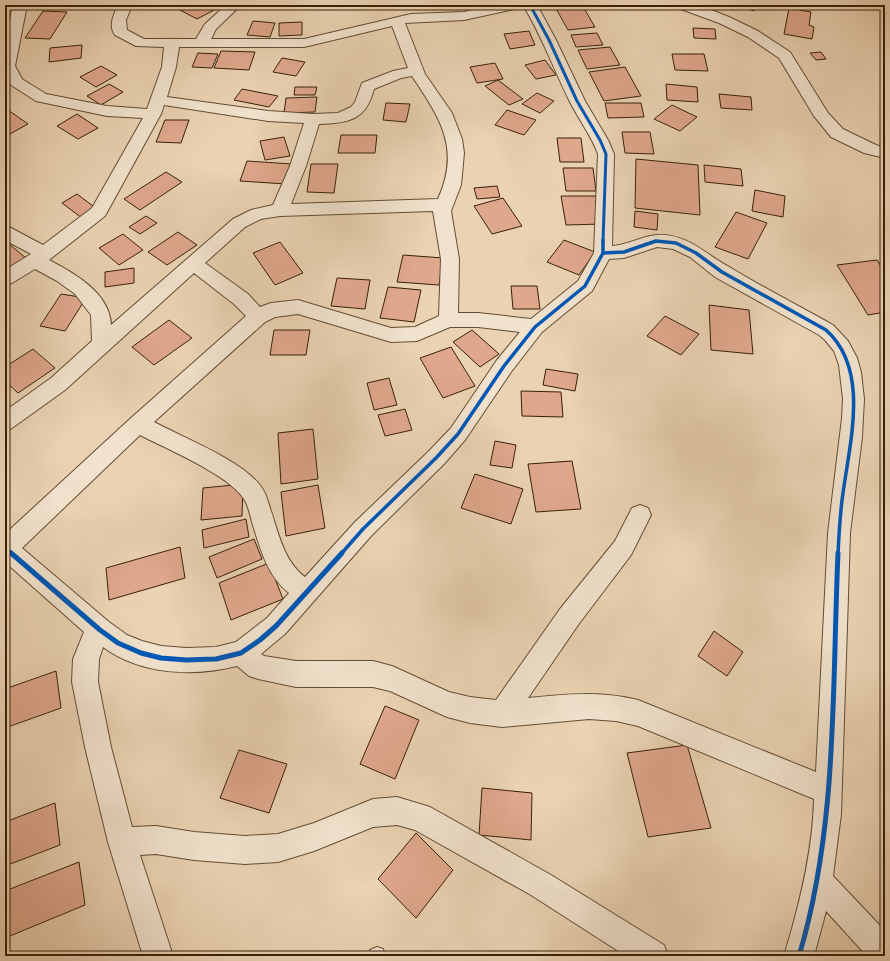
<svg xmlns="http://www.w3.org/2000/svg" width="890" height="961" viewBox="0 0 890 961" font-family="'IM FELL Great Primer',serif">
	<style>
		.building { fill: #dfa78c; stroke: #382109 }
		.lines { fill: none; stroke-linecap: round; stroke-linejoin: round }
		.service-casing { stroke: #644d33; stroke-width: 2 }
		.minor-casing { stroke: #644d33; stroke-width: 2 }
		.service { fill: #f1e2cd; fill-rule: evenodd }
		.minor { fill: #f1e2cd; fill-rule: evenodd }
		.cycleway-far2-casing { stroke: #f1e2cd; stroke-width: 5 }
		.cycleway-far1-casing { stroke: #f1e2cd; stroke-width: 6 }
		.cycleway-casing { stroke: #f1e2cd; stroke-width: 8 }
		.cycleway-far2 { stroke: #0057b8; stroke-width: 3 }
		.cycleway-far1 { stroke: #0057b8; stroke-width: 3.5 }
		.cycleway { stroke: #0057b8; stroke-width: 5 }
	</style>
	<rect width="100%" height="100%" fill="#ead2b2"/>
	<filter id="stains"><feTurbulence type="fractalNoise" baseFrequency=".005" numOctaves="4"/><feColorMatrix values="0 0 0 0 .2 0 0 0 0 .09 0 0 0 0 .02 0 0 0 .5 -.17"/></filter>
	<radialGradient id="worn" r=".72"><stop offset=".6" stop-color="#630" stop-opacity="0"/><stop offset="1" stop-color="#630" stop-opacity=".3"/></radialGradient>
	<g class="building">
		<path d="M185,5h27l6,3 -21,11 -19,-10z"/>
		<path d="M468,5h19l-8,5z"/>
		<path d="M554,5h28l13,22 -27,3z"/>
		<path d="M747,5h12l-5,6 -9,-3z"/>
		<path d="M789,8l22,4 -2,13 5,2 -2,12 -28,-5z"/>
		<path d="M43,11l24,1 -17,27 -25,-1z"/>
		<path d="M253,21l22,2 -5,14 -23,-2z"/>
		<path d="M302,22v13l-23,1v-13z"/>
		<path d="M693,28l22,1 1,10 -22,-1z"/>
		<path d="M529,31l6,14 -25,4 -6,-15z"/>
		<path d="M597,33l6,12 -27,2 -5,-12z"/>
		<path d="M82,45l-1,13 -32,4 1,-14z"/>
		<path d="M610,47l10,18 -33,4 -9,-19z"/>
		<path d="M221,51l34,1 -6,18 -35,-2z"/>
		<path d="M821,52l5,7 -10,1 -6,-7z"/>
		<path d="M198,53l20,1 -6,14 -20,-1z"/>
		<path d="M672,54h32l4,17 -33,-1z"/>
		<path d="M282,58l23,4 -9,14 -23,-4z"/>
		<path d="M545,60l11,15 -20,4 -11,-14z"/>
		<path d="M495,63l8,16 -26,4 -7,-16z"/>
		<path d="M101,66l16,9 -21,12 -16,-10z"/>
		<path d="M625,67l16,29 -37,5 -15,-29z"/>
		<path d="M498,80l25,19 -14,6 -24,-19z"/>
		<path d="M109,84l14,8 -22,13 -14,-9z"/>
		<path d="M666,84l31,3 1,15 -31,-2z"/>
		<path d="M295,87h22l-2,8h-21z"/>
		<path d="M242,89l36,7 -9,11 -35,-7z"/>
		<path d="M537,93l17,8 -14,12 -18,-9z"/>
		<path d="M719,94l32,3 1,13 -31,-2z"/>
		<path d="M317,97l-2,15 -31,1 2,-15z"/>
		<path d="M386,103l24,1 -4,18 -23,-2z"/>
		<path d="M605,103h36l3,14 -36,1z"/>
		<path d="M672,105l25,12 -17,14 -26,-12z"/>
		<path d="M8,110l20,14 -20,11 -3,-2v-21z"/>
		<path d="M507,110l29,10 -12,15 -29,-10z"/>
		<path d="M77,114l21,14 -20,11 -21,-13z"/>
		<path d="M165,120h24l-8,23 -25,-1z"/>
		<path d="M622,132h28l4,22 -29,-1z"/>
		<path d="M341,135h36l-2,18h-37z"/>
		<path d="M284,137l6,19 -25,4 -5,-19z"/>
		<path d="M557,138h24l3,24h-24z"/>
		<path d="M636,159l62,6 2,50 -65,-7z"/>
		<path d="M247,161l45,3 -6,20 -46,-3z"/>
		<path d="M311,164h27l-4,29 -27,-1z"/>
		<path d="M704,165l37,4 2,17 -38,-4z"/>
		<path d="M563,168h30l3,23h-30z"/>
		<path d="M166,172l16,10 -42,28 -16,-11z"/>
		<path d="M497,186l3,11 -23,2 -3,-11z"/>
		<path d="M755,190l30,6 -2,21 -31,-6z"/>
		<path d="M77,194l20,15 -15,9 -20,-15z"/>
		<path d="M561,196h35l6,28 -36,1z"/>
		<path d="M503,198l19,28 -30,8 -18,-28z"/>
		<path d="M635,211l23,3 -1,16 -23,-3z"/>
		<path d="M736,212l31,11 -19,36 -33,-12z"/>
		<path d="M146,216l11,7 -17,11 -11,-7z"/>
		<path d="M178,232l19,13 -30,20 -19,-13z"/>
		<path d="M123,234l20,16 -24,15 -20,-17z"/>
		<path d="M564,240l31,12 -16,23 -32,-13z"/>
		<path d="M280,242l23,31 -28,12 -22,-32z"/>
		<path d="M9,244l18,15 -22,14v-26z"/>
		<path d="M403,255l40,3 -4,27 -42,-3z"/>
		<path d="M877,260l8,13v39l-17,3 -31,-50z"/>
		<path d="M134,268v15l-29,4v-15z"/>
		<path d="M337,278l33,2 -5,29 -34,-3z"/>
		<path d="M511,286h26l3,23h-27z"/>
		<path d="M388,287l33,3 -7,32 -34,-4z"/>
		<path d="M61,294l25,4 -21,33 -25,-5z"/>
		<path d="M709,305l40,5 4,44 -42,-4z"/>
		<path d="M665,316l34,18 -18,21 -34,-19z"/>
		<path d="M169,320l23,18 -38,27 -22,-18z"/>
		<path d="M274,330h36l-4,25h-36z"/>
		<path d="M472,330l27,24 -19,13 -27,-25z"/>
		<path d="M451,347l24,39 -32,12 -23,-40z"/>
		<path d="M33,349l22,19 -37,25 -13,-12v-14z"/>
		<path d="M546,369l32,5 -3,17 -32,-6z"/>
		<path d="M389,378l8,27 -23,5 -7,-27z"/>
		<path d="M521,391l40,1 2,25 -41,-1z"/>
		<path d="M405,409l7,21 -27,6 -7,-21z"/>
		<path d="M313,429l5,50 -37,5 -3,-51z"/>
		<path d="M495,441l21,4 -4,23 -22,-3z"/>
		<path d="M572,461l9,48 -45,3 -8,-48z"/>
		<path d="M475,474l48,15 -12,35 -50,-16z"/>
		<path d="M243,484l-1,32 -41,4 2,-32z"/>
		<path d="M318,485l7,43 -39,8 -5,-44z"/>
		<path d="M246,519l3,18 -45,11 -2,-18z"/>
		<path d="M254,539l8,20 -45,19 -8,-21z"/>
		<path d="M180,547l5,31 -76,22 -3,-32z"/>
		<path d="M269,563l14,36 -52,21 -12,-37z"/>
		<path d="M714,631l29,21 -16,24 -29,-20z"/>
		<path d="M56,671l5,37 -56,20v-39z"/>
		<path d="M385,706l34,14 -24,59 -35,-15z"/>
		<path d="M687,745l24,83 -63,9 -21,-84z"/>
		<path d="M239,750l48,14 -18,49 -49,-15z"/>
		<path d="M482,788l50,5 -1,47 -52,-5z"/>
		<path d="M55,803l5,42 -55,21v-44z"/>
		<path d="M416,833l37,37 -37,48 -38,-39z"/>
		<path d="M79,862l6,43 -80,33v-47z"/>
	</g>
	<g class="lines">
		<g class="service-casing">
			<path id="service" d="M377,947l6,2 2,7h-17l2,-6z"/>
		</g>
		<g class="minor-casing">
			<g id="minor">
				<path d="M13,5h14l-12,61 7,13 24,15 61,12 40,3 15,-42 2,-20 -28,-1 -21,-11c-7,-9 -1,-21 3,-30h14l-6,15 1,10 17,9h52l9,-15 21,-19h15l-25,24 -5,10h93l107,-25 53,-2 31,-7h26l-2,3 -55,12 -59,3 20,51 27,39 10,26 2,14 -3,32 -10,26 8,48 -1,54h20l53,6 47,-38 16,-28 4,-99c-7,-19 -19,-34 -28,-52 -16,-32 -28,-66 -47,-97h14l19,35 29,61 23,39 6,14 -2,92c16,-1 30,-10 45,-11 30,-2 49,20 74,33 33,20 68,38 102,57l15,16 9,17 4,14 3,27 -2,38 -12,96 -9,281 -8,62 52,55v25h-18l-41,-45 -12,45h-30c15,-49 29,-105 30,-157l-176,-73 -22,-5 -27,-2 -87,8 -32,-4 -23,-6 -57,-26 -17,-4h-77l-38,-8 -9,-3 -12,-10c-44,11 -96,9 -134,-19l-4,12 -1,23 13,65 21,80 24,-1 38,6 51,4 33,-2 36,-11 59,-24 24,-2 33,10 121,68 113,70 4,11h-42l-95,-61 -116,-65 -18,-5 -24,2 -59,24 -36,11 -33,2 -51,-4 -38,-6 -16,1 33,101h-30l-35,-114 -23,-95 -13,-65 1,-23 11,-27 -79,-70v-28l126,-116 115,-102 -12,-12 -40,-31 -129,117 -53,38 -7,3v-20l46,-33 41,-37 -1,-26 -16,-21 -18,-13 -22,-12 -23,14 -7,2v-15l26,-16 -26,-14v-14l6,2 32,17 49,-37 51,-90 -36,-2 -71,-15 -25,-16 -6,-10v-31zM392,26l16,42 -15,3 -31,12 -7,19 -4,5 -13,6 -25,1 -45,-3 -101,-14 9,-30 3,-20h125zM412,76c28,42 49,72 26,123l-147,5 15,-38 13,-42c30,-1 47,-4 55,-35l27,-11zM164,105l104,16 36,2 -14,43 -17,39 -22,5 -18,9 -122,106c-1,-32 -37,-52 -62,-65l56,-44 56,-102zM433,211l8,48 -2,57 -24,11 -24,1 -93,-28 -27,3 -11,4 -12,-13 -43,-31 40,-36 16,-8 19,-3zM657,247l16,2 17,8 25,20 104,58 6,5 9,11 5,14 4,34 -1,19 -14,115 -12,239 -178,-72c-38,-9 -71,-6 -110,-2l50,-73 53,-70 20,-40 -3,-7 -8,-3 -8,3 -17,33 -55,68 -64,91 -26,-3 -21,-5 -57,-26 -19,-5h-77l-32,-5 -3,-2 24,-20 86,-98 73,-72 21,-24 46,-68 31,-40 50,-41 17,-32 15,-1zM298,314l93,28 26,-1 33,-14h28l42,5 -23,28 -46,68 -23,24 -73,70 -50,55c-21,-16 -26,-42 -34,-66 -3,-8 -4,-16 -9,-23 -18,-27 -78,-50 -108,-66l111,-100 10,-5zM140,435c27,14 89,40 104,64 4,6 6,15 8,23 8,26 15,54 37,71l-22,25 -31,24 -20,5 -30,1 -25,-2 -19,-5 -15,-6 -18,-13 -87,-74z"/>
				<path d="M676,5h23l30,12 29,14 32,21 38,61 15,16 33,16 9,3v10l-21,-5 -33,-16 -17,-21 -35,-58 -31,-21 -29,-14 -41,-15z"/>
			</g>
		</g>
		<use href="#service" class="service"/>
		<use href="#minor" class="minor"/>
		<g class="cycleway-far2-casing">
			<path id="cycleway-far2" d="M530,5l19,35 28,61 23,39 6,14 -3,87"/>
		</g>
		<g class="cycleway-far1-casing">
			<g id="cycleway-far1">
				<path d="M603,253l21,-1 32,-11 20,2 20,10 26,19 104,58c44,39 24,111 17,163 -3,20 -4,40 -5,61"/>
				<path d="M5,547l8,7"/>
				<path d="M341,554l22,-25 73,-71 22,-24 46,-68 31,-39 50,-41 18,-33v-13"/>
			</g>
		</g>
		<g class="cycleway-casing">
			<g id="cycleway">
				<path d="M11,553l89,77 18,13 23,10 20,5 25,2 30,-1 25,-6 19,-13 16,-14 66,-73"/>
				<path d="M799,956c39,-130 33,-269 39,-403"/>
			</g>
		</g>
		<use href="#cycleway-far2" class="cycleway-far2"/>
		<use href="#cycleway-far1" class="cycleway-far1"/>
		<use href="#cycleway" class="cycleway"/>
	</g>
	<rect width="890" height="961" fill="none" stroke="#ead2b2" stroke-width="20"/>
	<rect x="6" y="6" width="878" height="949" fill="none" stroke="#382109" stroke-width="2"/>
	<rect x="10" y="10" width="870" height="941" fill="none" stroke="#382109"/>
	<rect width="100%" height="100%" filter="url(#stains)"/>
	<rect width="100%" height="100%" fill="url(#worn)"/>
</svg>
